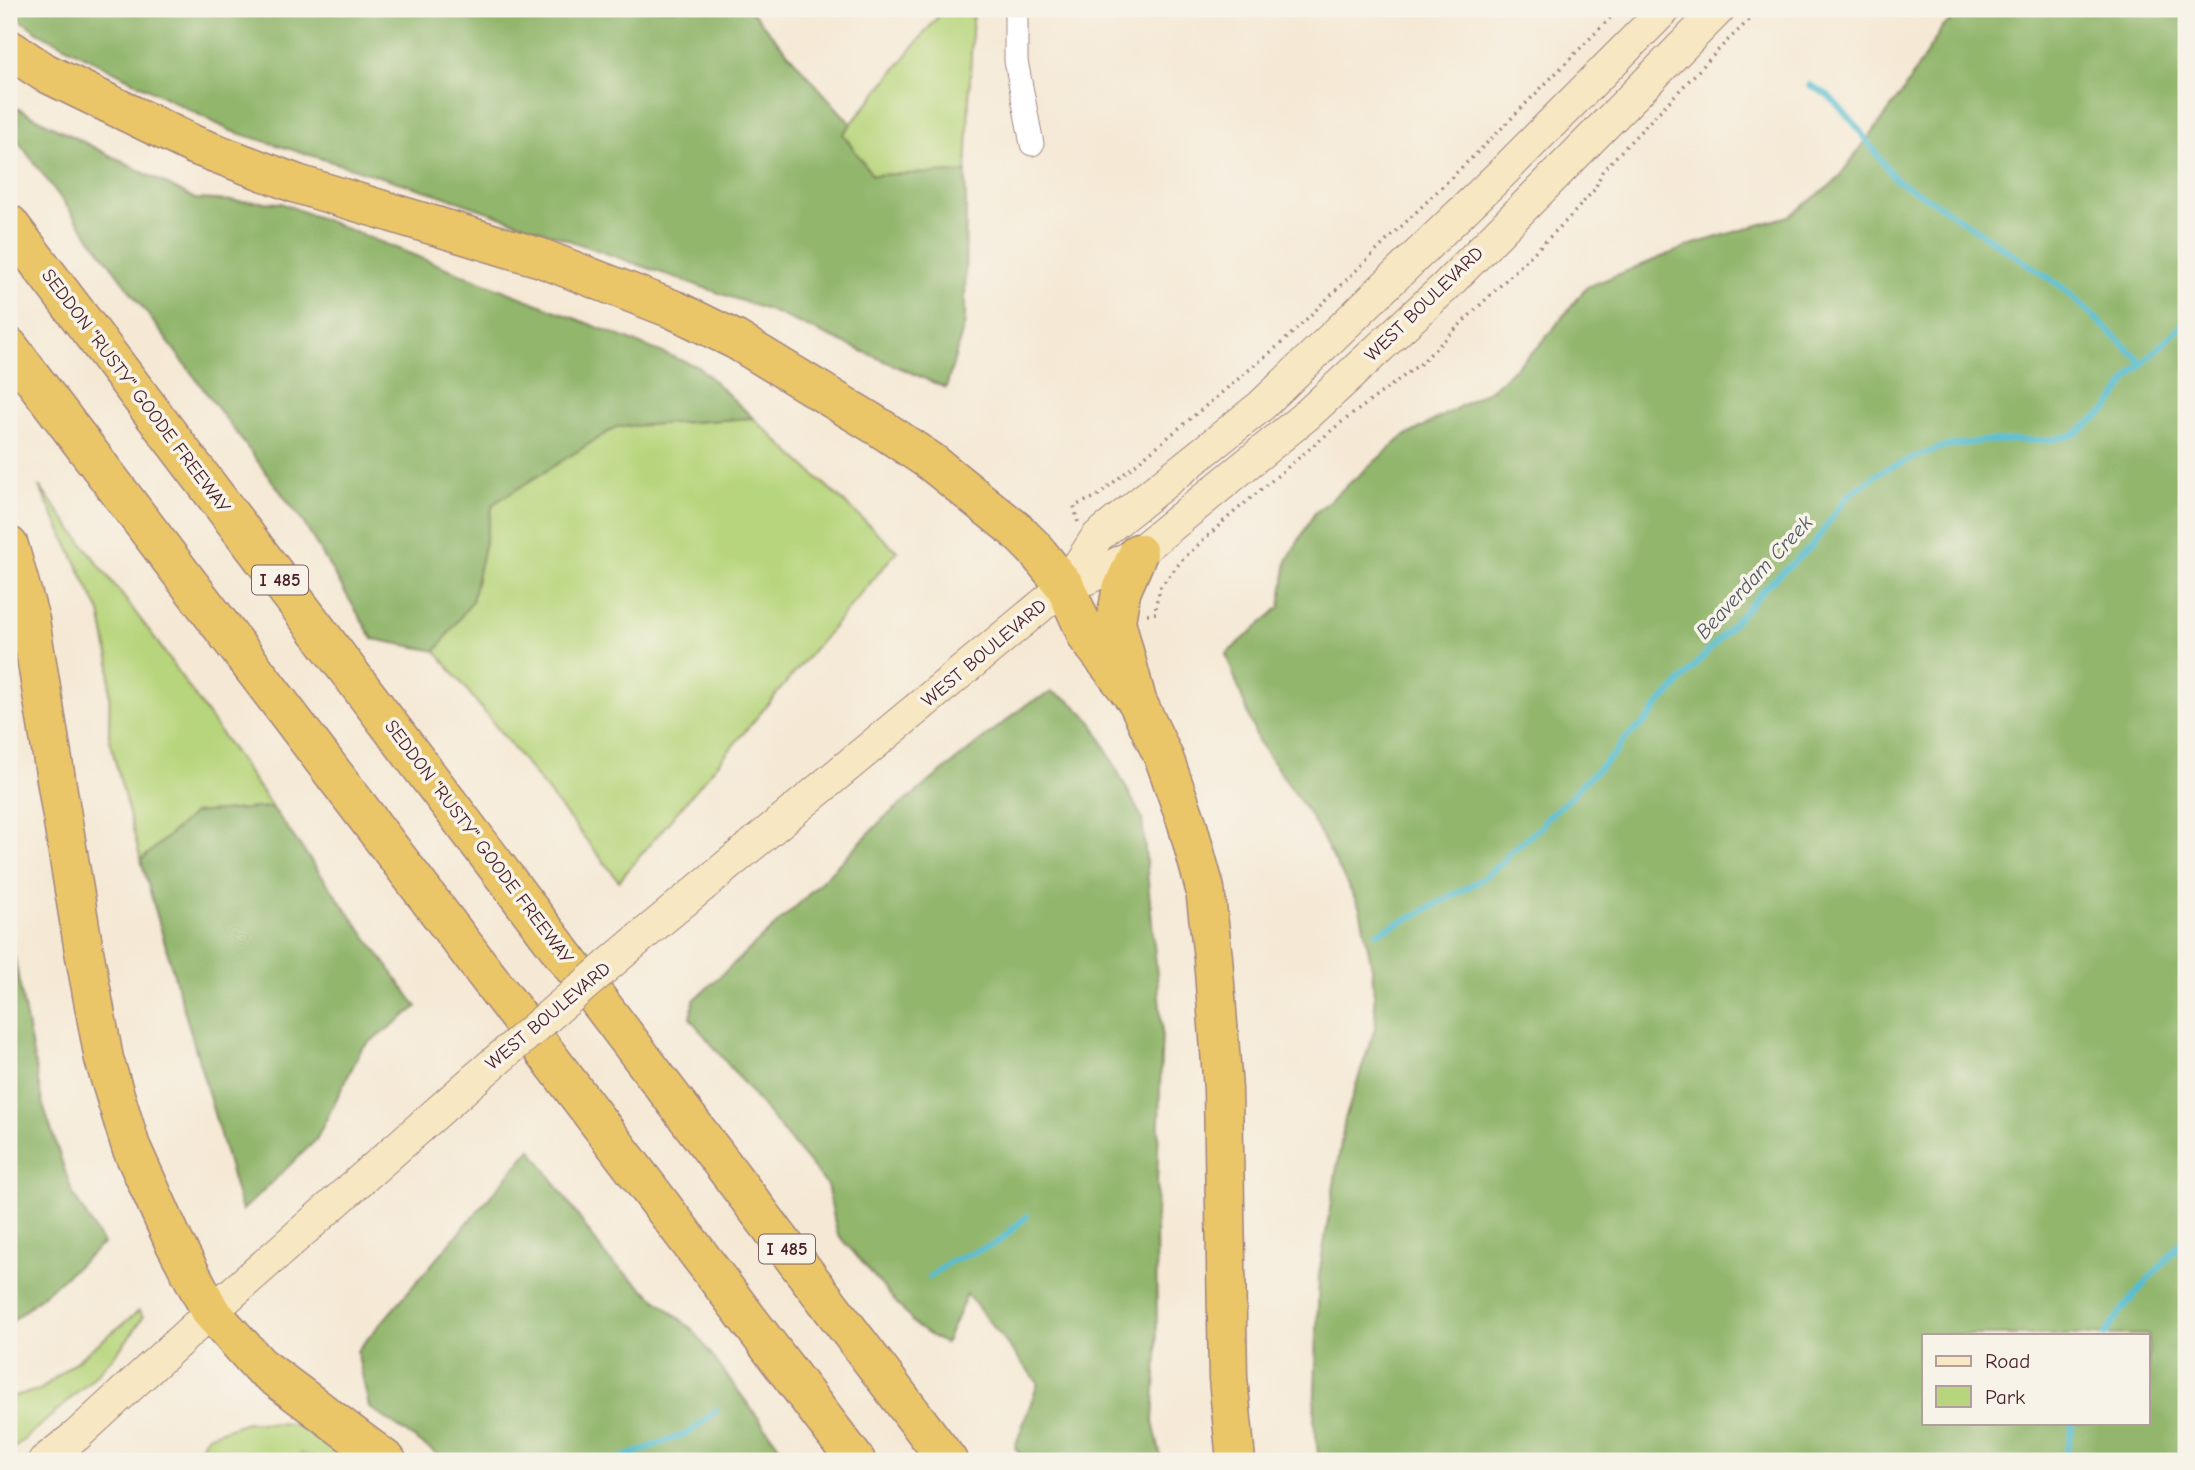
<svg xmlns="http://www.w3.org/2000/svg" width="2195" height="1470" viewBox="0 0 2195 1470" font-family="'Comic Neue',sans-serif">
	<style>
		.green { fill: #b7d57c; stroke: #807a54; stroke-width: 2 }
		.forest { fill: #91b66c; stroke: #6e6a4c; stroke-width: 2; fill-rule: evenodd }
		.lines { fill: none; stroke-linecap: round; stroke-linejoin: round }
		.stream { stroke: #55bdd2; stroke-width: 6 }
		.street-casing { stroke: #a08480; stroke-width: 25 }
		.secondary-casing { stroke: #a08480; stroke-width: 34 }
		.highway-casing { stroke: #a08480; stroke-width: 41 }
		.path { stroke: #a08480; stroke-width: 3.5; stroke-dasharray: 2 5; stroke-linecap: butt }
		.street { stroke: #fff; stroke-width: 23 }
		.secondary { stroke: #f7e8c3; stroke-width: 32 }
		.highway { stroke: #ebc669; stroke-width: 38 }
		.secondary-bridge-casing { stroke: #a08480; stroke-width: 34; stroke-linecap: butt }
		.secondary-bridge { stroke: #f7e8c3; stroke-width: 32 }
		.labels { text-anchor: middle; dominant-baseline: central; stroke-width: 7; stroke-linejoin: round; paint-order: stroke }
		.shield { fill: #f7f3e8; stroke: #7e5f64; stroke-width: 2 }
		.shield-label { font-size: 18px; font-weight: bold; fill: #4a1f2b }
		.street-label { font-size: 19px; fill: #4a1f2b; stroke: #f7f3e8 }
		.water-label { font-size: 21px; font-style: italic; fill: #4e5665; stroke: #f7f3e8 }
	</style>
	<rect width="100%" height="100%" fill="#f7f3e8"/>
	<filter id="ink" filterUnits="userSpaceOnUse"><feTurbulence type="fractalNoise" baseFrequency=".0143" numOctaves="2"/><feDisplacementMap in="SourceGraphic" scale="14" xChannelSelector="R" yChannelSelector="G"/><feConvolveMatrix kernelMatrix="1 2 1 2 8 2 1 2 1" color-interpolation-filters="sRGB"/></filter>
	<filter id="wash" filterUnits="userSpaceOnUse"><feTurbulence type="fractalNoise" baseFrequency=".00686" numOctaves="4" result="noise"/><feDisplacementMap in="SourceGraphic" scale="28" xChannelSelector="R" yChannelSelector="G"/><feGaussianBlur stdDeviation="1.57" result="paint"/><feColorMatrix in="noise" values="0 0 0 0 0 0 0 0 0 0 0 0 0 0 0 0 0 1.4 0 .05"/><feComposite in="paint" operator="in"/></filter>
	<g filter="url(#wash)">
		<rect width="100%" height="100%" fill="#f5e9d5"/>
		<g class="green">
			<path d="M944,9h29l-7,163 -94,3 -29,-41z"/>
			<path d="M753,418l144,133 -278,330 -183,-230 36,-50 21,-97 123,-77z"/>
			<path d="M39,486l112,147 121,174 -78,6 -53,47 -32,-123 1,-74 -10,-51z"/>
			<path d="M139,1311l4,6c-33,54 -88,94 -134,136v-56l31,-7z"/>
			<path d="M247,1422l46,2 61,37h-28l-25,-7 -6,7h-104l16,-25z"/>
		</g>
		<g class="forest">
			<path d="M9,9h740l102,115 -8,10 29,41 94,-3 -1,150 -19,66 -170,-75 -339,-119 -206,-63 -192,-98 -30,-21z"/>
			<path d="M1965,9h221v1452h-867l-5,-40 5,-146 26,-156 31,-94 -4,-58 -12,-59 -49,-91 -53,-76 -32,-87 54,-47 7,-46 27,-47 88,-76 90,-49 48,-44 47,-58 107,-43 95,-28 46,-34 67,-89 40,-65zM2148,1335v88h-224v-88z"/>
			<path d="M13,106l182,93 86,4 418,164 54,51 -137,9 -123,77 -21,97 -36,50 -63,-12 -70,-117 -294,-393v-22z"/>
			<path d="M1052,692l17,8 23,22 50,96 20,210 -6,187 1,141 -4,66 9,39h-138l-9,-14 23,-64 -71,-89 -22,50 -28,-17 -80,-94 -10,-48 -137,-167 4,-18 109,-100 81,-82 143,-114z"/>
			<path d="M272,807l145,200 -55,41 -46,92 -74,71 -101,-351 53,-47z"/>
			<path d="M9,929l33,173 30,90 31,52 -94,80z"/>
			<path d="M531,1149l77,110 85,71 97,131h-343l-78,-54 -12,-56z"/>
		</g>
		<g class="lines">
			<g class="stream">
				<path d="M1809,85l19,10 26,28 41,56 49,29 118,79 81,76"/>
				<path d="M1377,933l41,-19 63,-34 23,-19 4,-7 34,-28 4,-8 28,-23 4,-7 38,-36c7,-16 25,-23 35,-37 5,-7 8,-12 15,-17l101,-112 45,-40 36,-51 36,-25 58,-23 42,-6 66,-1 24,-5 35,-27 21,-32 56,-55"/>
				<path d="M930,1277l19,-15 48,-19 30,-27"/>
				<path d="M2105,1335c22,-37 55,-65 81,-99"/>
				<path d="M614,1461l76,-29 27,-22"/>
				<path d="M2063,1461l8,-26 1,-12"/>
			</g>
		</g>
	</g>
	<g filter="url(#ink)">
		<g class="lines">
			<g class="street-casing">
				<path id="street" d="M1016,9v52l16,83"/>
			</g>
			<g class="secondary-casing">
				<g id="secondary">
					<path d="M1065,586l23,-8 50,-25 170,-139 137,-127 274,-278"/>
					<path d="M641,937l424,-351 32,-49 164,-131 241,-233 163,-164"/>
					<path d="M44,1461l32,-25 135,-124 264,-233"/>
				</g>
			</g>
			<g class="highway-casing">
				<g id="highway">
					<path d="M9,49l35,23 150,73 103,39 244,74 134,52 61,30 143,87 51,34 86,69 18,18 31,38 23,52 49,63"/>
					<path d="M9,224l939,1237"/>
					<path d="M9,347l847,1114"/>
					<path d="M9,546l21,74 54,331 20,108 27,88 42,93 38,72 48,53 128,96"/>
					<path d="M1138,553l-17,39 -5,29 21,80 27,57 23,65 18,66 8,69 10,132 5,288 8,83"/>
				</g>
			</g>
			<g class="path">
				<path d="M1078,522l-4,-16 22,-9 188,-156 209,-204 126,-128"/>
				<path d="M1147,614l9,-1v-10l5,-17 22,-27 43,-40 112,-94 82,-61 149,-146 26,-29 7,-17 5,-6 119,-124 35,-33"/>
			</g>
			<use href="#street" class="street"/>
			<use href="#secondary" class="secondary"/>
			<use href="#highway" class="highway"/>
			<g class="secondary-bridge-casing">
				<path id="secondary-bridge" d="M475,1079l166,-142"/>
			</g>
			<use href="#secondary-bridge" class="secondary-bridge"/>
		</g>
	</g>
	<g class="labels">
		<g class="shield">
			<rect x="252" y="565.5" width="56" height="29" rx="5"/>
			<rect x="759" y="1234.5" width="56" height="29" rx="5"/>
		</g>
		<g class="shield-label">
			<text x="280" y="580">I 485</text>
			<text x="787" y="1249">I 485</text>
		</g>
		<g class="street-label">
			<text transform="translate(1424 304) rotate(-44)">WEST BOULEVARD</text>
			<text transform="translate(136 391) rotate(53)">SEDDON "RUSTY" GOODE FREEWAY</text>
			<text transform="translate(984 653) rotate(-40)">WEST BOULEVARD</text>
			<text transform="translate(479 842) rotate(53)">SEDDON "RUSTY" GOODE FREEWAY</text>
			<text transform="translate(548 1016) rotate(-40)">WEST BOULEVARD</text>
		</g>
		<g class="water-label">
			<text transform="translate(1754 577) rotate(-47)">Beaverdam Creek</text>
		</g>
	</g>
	<rect width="2195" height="1470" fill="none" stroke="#f7f3e8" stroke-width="35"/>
	<rect x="1922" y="1334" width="228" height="91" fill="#f7f3e8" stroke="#b29e9c" stroke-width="2"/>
	<rect x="1936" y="1356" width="35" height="10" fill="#f7e8c3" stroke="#b29e9c" stroke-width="2"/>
	<text x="1985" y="1368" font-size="21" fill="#4a1f2b">Road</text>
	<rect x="1936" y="1386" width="35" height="21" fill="#b7d57c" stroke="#b29e9c" stroke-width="2"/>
	<text x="1985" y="1404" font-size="21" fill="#4a1f2b">Park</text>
</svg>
